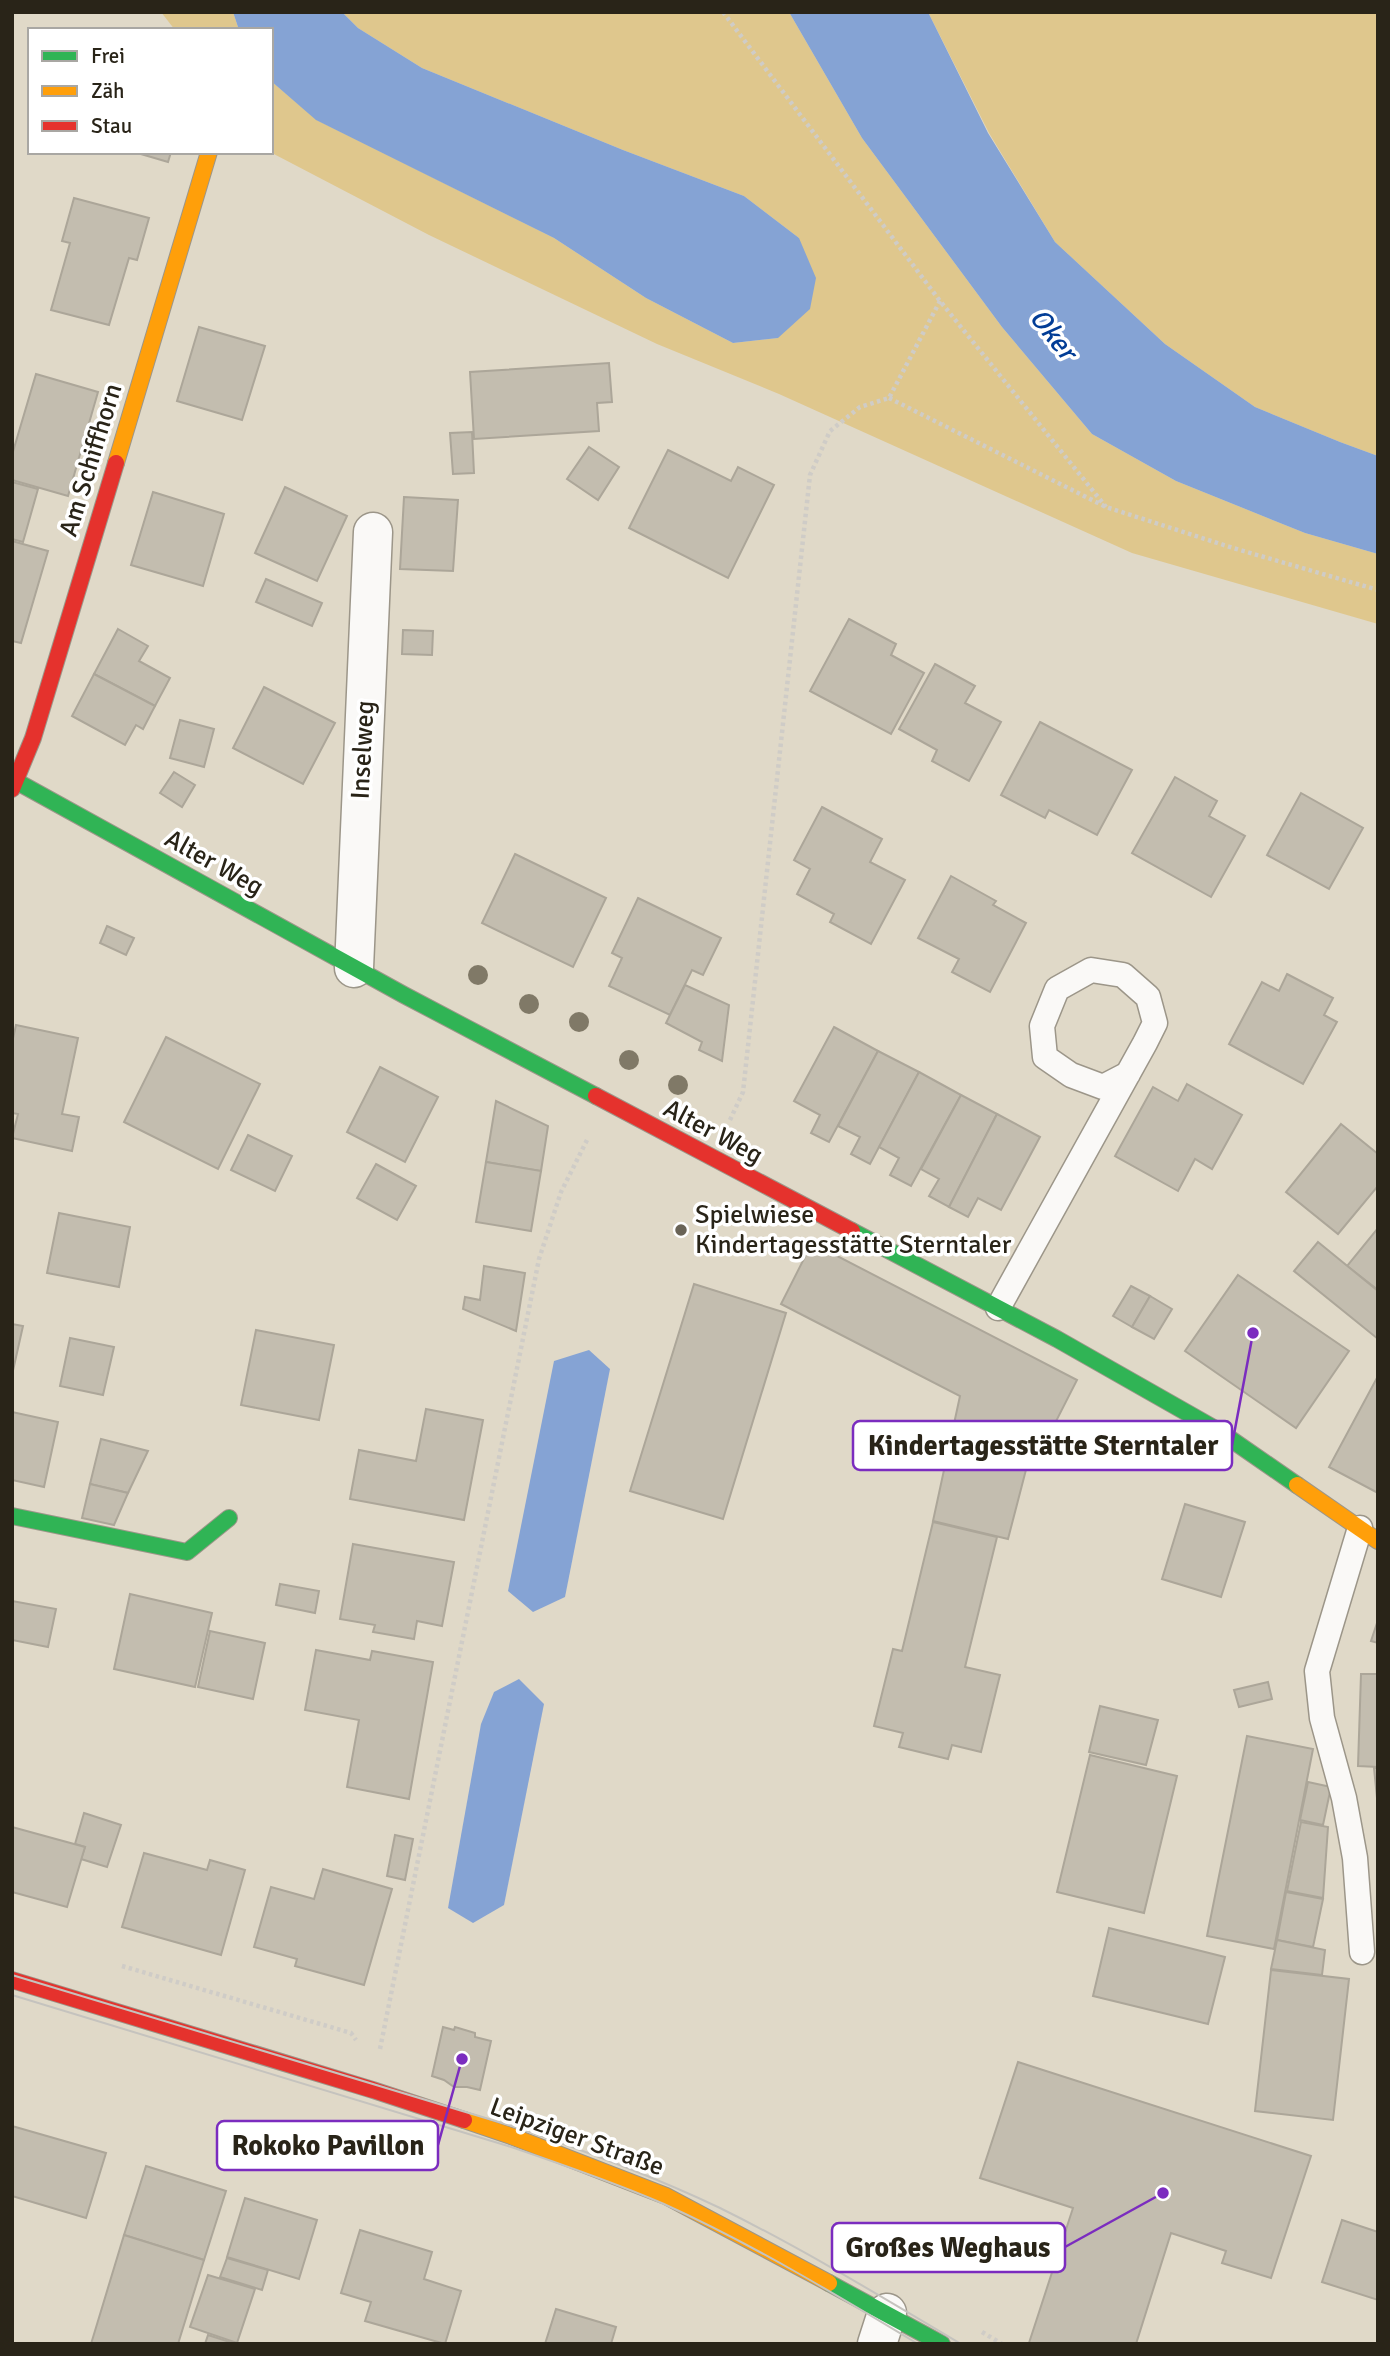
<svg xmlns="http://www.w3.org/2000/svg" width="1390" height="2356" viewBox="0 0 1390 2356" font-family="Signika,sans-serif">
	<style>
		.green { fill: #dfc78d }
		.water { fill: #85a3d4 }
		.building { fill: #c3bdaf; stroke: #aca699; stroke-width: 2 }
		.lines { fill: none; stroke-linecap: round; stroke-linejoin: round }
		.lane-casing { stroke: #9c9689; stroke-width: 27 }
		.street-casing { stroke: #9c9689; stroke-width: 41 }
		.fast-casing { stroke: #9c9689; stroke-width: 18 }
		.slow-casing { stroke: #9c9689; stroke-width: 18 }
		.jam-casing { stroke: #9c9689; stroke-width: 18 }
		.path { stroke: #cfccc7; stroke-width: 4.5; stroke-dasharray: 3.5 3.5; stroke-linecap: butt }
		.lane { stroke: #faf9f7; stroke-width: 24 }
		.street { stroke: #faf9f7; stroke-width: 38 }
		.fast { stroke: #30b455; stroke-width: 16 }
		.slow { stroke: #ff9f0a; stroke-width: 16 }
		.jam { stroke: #e5322d; stroke-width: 16 }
		.tram { stroke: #c5c3be; stroke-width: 2 }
		.tree { fill: #807967 }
		.poi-dot { fill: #696356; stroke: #fff; stroke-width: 2.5 }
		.labels { text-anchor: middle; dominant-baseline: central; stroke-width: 7; stroke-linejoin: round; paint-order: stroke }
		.street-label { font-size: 26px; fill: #292418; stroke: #fff }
		.poi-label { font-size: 26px; fill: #292418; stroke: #fff; text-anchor: start }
		.water-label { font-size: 28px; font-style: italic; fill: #023d96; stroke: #fff }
		.leader { fill: none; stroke: #7b2cbf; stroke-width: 2.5 }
		.callout-dot { fill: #7b2cbf; stroke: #fff; stroke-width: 2.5 }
		.callout { fill: #fff; stroke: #7b2cbf; stroke-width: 2.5 }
		.callout-label { font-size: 28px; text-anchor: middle; font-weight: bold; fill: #292418 }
	</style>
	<rect width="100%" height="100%" fill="#e0d9c8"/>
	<g class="green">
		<path d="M161,12h72l6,18h-64z"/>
		<path d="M342,12h447l73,126 140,189 90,107 84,47 129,52 73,21v70l-246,-71 -353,-159 -122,-50 -228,-109 -159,-83 1,-71 46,39 237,118 92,60 87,45 45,-5 21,-100 -55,-42 -121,-46 -201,-82 -64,-40z"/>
		<path d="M928,12h450v444l-38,-14 -85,-35 -90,-63 -110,-102 -66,-109z"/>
	</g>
	<g class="water">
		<path d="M233,12h109l16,16 64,40 201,82 121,46 55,42 17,40 -6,31 -32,29 -45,5 -87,-45 -92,-60 -238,-118 -45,-39v-51h-32z"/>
		<path d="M789,12h139l60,121 67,109 110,102 90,63 85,35 38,14v98l-73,-21 -129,-52 -84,-47 -90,-107 -140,-189z"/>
		<path d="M589,1350l21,19 -45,228 -32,15 -25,-21 46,-230z"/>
		<path d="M519,1679l25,25 -40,201 -31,18 -25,-15 33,-184 13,-32z"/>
	</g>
	<g class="building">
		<path d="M134,152h37l-3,10z"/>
		<path d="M74,198l75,20 -12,42 -8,-2 -20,67 -58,-15 19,-67 -8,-2z"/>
		<path d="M199,327l66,19 -23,74 -65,-19z"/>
		<path d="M609,363l3,39 -15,1 2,28 -125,8 -4,-67z"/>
		<path d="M36,374l62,18 -30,104 -56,-16v-25z"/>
		<path d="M472,432l2,41 -21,1 -3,-41z"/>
		<path d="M589,447l30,20 -21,33 -31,-21z"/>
		<path d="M668,450l63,31 7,-14 36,18 -46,93 -99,-50z"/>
		<path d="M12,482l26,7 -15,53 -11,-3z"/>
		<path d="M285,487l62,29 -30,65 -62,-28z"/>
		<path d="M153,492l71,22 -21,72 -72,-21z"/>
		<path d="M404,497l54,3 -5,71 -53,-2z"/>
		<path d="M12,541l36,10 -27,92 -9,-2z"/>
		<path d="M266,579l56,24 -10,23 -56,-24z"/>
		<path d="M849,619l47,25 -5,11 33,18 -33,61 -81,-43z"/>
		<path d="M118,629l30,17 -9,15 31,17 -15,28 -61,-32z"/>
		<path d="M403,630l30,1 -1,24 -30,-1z"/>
		<path d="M935,664l40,22 -10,17 36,19 -32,59 -37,-20 5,-11 -38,-21z"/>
		<path d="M94,674l61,32 -12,23 -7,-4 -11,20 -53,-29z"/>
		<path d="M264,687l71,36 -32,61 -70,-36z"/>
		<path d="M180,720l34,9 -10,38 -34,-9z"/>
		<path d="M1040,722l92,48 -35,65 -48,-25 -4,8 -44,-23z"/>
		<path d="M174,772l21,13 -13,22 -22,-14z"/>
		<path d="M1175,777l42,24 -8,15 36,20 -34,61 -79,-44z"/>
		<path d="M1301,793l62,35 -34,61 -62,-34z"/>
		<path d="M822,807l60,32 -12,23 35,18 -34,64 -41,-22 4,-8 -37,-20 13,-25 -16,-9z"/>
		<path d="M515,854l91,44 -33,69 -91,-44z"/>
		<path d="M951,876l45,25 -3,4 33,18 -36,69 -38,-20 7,-13 -41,-21z"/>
		<path d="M638,898l83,40 -18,37 -11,-5 -22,45 -61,-29 13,-28 -10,-5z"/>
		<path d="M107,926l27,12 -8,17 -26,-12z"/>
		<path d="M1287,974l46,24 -9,17 13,7 -34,62 -74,-40 33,-62 17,9z"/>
		<path d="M685,985l44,20 -7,56 -23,-11 3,-8 -36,-19z"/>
		<path d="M16,1025l62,13 -16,76 17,3 -7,34 -60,-13 6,-24 -6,-1v-70z"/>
		<path d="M834,1027l44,24 -49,91 -18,-9 9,-18 -26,-14z"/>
		<path d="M166,1037l94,47 -42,85 -94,-47z"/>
		<path d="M878,1051l41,21 -49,92 -19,-10 9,-17 -22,-11z"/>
		<path d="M380,1067l58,30 -33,65 -58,-30z"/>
		<path d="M919,1072l42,23 -50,91 -21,-11 9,-17 -20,-11z"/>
		<path d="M1187,1084l55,31 -30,54 -17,-10 -17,32 -63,-35 38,-69 25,14z"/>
		<path d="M961,1095l36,19 -48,93 -20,-11 10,-17 -18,-10z"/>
		<path d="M496,1101l52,25 -7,45 -55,-9z"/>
		<path d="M997,1114l43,23 -39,73 -23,-12 -10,19 -19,-10z"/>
		<path d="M1341,1124l37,30v32l-40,48 -52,-42z"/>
		<path d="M248,1135l44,21 -17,35 -44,-21z"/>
		<path d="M486,1162l55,9 -10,60 -55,-9z"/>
		<path d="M376,1164l40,22 -19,34 -40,-22z"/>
		<path d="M59,1213l71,14 -11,60 -72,-14z"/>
		<path d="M1378,1228v62l-31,-24z"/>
		<path d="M1318,1242l60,49v48l-84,-68z"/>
		<path d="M812,1243l265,137 -31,61 -11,-6 -27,104 -75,-18 27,-125 -179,-92z"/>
		<path d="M484,1266l41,7 -9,58 -53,-22 2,-12 15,3z"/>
		<path d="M1238,1275l111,76 -53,77 -111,-77z"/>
		<path d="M694,1284l92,29 -63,206 -93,-28z"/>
		<path d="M1131,1286l19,10 -18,31 -19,-11z"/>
		<path d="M1150,1296l22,13 -18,30 -22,-12z"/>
		<path d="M12,1324l11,2 -11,49z"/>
		<path d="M256,1330l78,15 -15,75 -78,-15z"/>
		<path d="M70,1338l44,9 -11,48 -43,-9z"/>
		<path d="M1378,1376v117l-49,-26z"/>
		<path d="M426,1409l57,11 -19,100 -114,-21 9,-49 57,11z"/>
		<path d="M12,1412l46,10 -14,65 -32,-7z"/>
		<path d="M101,1439l47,12 -20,42 -38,-9z"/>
		<path d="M90,1484l38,9 -14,32 -32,-7z"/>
		<path d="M1185,1504l60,18 -24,75 -59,-18z"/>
		<path d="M933,1522l64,15 -32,130 35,8 -19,77 -29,-7 -4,14 -49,-12 4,-14 -29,-7 19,-77 9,2z"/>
		<path d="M353,1544l101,18 -12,64 -25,-5 -3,18 -41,-7 2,-7 -35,-6z"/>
		<path d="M280,1584l39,7 -4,22 -39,-8z"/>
		<path d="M130,1594l82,19 -17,74 -81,-18z"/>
		<path d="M12,1601l44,8 -8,38 -36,-7z"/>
		<path d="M1378,1620v23l-7,-2z"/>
		<path d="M210,1631l55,12 -12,56 -55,-12z"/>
		<path d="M316,1650l54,10 2,-9 61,11 -24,137 -62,-12 12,-67 -54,-10z"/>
		<path d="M1361,1674h17v93l-20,-1z"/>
		<path d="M1268,1682l4,17 -33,8 -5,-17z"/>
		<path d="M1100,1706l58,14 -12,45 -57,-13z"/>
		<path d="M1247,1736l66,13 -39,200 -67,-13z"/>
		<path d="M1090,1755l87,21 -33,137 -87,-21z"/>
		<path d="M1374,1768h4v35l-1,-5z"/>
		<path d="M1308,1782l23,5 -8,38 -23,-5z"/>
		<path d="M84,1813l37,12 -14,42 -26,-8 4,-12 -10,-3z"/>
		<path d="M1301,1822l27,5 -5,71 -36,-7z"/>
		<path d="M12,1827l73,20 -18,60 -55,-15z"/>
		<path d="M395,1835l18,4 -8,41 -18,-4z"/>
		<path d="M144,1853l63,17 3,-10 35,10 -24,85 -99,-28z"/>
		<path d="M323,1869l69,20 -28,96 -69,-19 2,-7 -43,-12 17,-60 43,12z"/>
		<path d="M1286,1892l37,7 -10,48 -36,-7z"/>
		<path d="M1109,1928l116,29 -17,67 -115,-28z"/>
		<path d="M1277,1940l48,10 -3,25 -51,-6z"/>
		<path d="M1271,1970l78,9 -16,141 -78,-9z"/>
		<path d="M443,2027l11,3 1,-3 20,6v4l16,4 -11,49 -13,-3h-13l-10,-7 -12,-4z"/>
		<path d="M1018,2062l293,94 -40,122 -49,-15 4,-12 -55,-18 -35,111 -107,-1 44,-135 -93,-30z"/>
		<path d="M12,2126l94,27 -20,65 -74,-22z"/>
		<path d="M146,2166l80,25 -22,69 -80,-25z"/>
		<path d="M245,2198l72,22 -18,59 -72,-22z"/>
		<path d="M1342,2220l36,12v68l-56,-18z"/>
		<path d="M360,2230l72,22 -8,27 37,12 -16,53 -80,-23 6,-19 -30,-9z"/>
		<path d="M124,2235l80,25 -26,84h-87z"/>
		<path d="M227,2258l41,12 -6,20 -42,-13z"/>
		<path d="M208,2275l47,14 -18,54 -47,-16z"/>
		<path d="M556,2309l60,18 -5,17h-66z"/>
		<path d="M208,2335l28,9h-31z"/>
	</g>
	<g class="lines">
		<g class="lane-casing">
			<g id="lane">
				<path d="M998,1308l147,-265 10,-20 -7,-26 -25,-22 -32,-5 -34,19 -15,37 3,31 26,18 32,12 25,-13"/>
				<path d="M1360,1528l-43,143 5,47 22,80 11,60 7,94"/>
			</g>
		</g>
		<g class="street-casing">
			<g id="street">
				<path d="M354,968l19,-436"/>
				<path d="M877,2344l10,-31"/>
			</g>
		</g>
		<g class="fast-casing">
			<g id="fast">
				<path d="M12,779l392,216 192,101"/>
				<path d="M852,1231l205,108 162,92 78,54"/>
				<path d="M12,1516l175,36 42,-34"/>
				<path d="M829,2283l113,61"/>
			</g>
		</g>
		<g class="slow-casing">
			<g id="slow">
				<path d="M116,463l93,-311"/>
				<path d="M1297,1485l81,56"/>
				<path d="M464,2120l47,16 155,60 163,87"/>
			</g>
		</g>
		<g class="jam-casing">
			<g id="jam">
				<path d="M12,789l21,-51 83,-275"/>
				<path d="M596,1096l256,135"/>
				<path d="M12,1980l361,110 91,30"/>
			</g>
		</g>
		<g class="path">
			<path d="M723,12l217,289 166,206"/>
			<path d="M889,398l217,109 127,41 145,42"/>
			<path d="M730,1120l13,-28 67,-617 20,-44 30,-24 29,-9 51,-97"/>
			<path d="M122,1966l229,67 5,7"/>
			<path d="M380,2049l159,-790 22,-67 27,-54"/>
			<path d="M982,2332l20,12"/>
		</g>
		<use href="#lane" class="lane"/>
		<use href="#street" class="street"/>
		<use href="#fast" class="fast"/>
		<use href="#slow" class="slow"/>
		<use href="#jam" class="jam"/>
		<g class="tram">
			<path d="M12,1975l500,151c71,24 141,50 208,82 83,41 162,89 241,136"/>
			<path d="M12,1995l496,151c53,18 105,36 156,58 88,40 171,90 254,140"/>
		</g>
	</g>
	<g class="tree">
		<circle cx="478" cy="975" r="10"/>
		<circle cx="529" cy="1004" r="10"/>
		<circle cx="579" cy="1022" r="10"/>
		<circle cx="629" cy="1060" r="10"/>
		<circle cx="678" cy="1085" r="10"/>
	</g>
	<circle class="poi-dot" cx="681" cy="1230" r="7"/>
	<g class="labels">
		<g class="street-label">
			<text transform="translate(91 460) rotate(-73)">Am Schiffhorn</text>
			<text transform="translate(363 750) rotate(-87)">Inselweg</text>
			<text transform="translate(214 863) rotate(29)">Alter Weg</text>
			<text transform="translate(713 1132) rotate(28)">Alter Weg</text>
			<text transform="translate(577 2137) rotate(20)">Leipziger Straße</text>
		</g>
		<g class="poi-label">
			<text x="695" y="1215">Spielwiese<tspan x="695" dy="30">Kindertagesstätte Sterntaler</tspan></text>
		</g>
		<g class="water-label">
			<text transform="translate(1053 334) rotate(52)">Oker</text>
		</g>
	</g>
	<path class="leader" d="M1253 1333L1232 1445M462 2059L438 2145M1163 2193L1065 2247"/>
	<g class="callout-dot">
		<circle cx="1253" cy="1333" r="7"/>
		<circle cx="462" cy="2059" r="7"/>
		<circle cx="1163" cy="2193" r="7"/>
	</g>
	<g class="callout">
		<rect x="853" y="1421" width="379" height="49" rx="7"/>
		<rect x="217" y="2121" width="221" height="49" rx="7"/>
		<rect x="832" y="2223" width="233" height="49" rx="7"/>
	</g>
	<g class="callout-label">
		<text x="1043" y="1455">Kindertagesstätte Sterntaler</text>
		<text x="328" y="2155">Rokoko Pavillon</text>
		<text x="948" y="2257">Großes Weghaus</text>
	</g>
	<rect width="1390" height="2356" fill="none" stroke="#292418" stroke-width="28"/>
	<rect x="28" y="28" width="245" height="126" fill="#ffffff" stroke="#a9a7a3" stroke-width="2"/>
	<rect x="42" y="51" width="35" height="10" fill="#30b455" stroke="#a9a7a3" stroke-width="2"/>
	<text x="91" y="63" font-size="21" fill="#292418">Frei</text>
	<rect x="42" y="86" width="35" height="10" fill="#ff9f0a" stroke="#a9a7a3" stroke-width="2"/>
	<text x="91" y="98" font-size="21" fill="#292418">Zäh</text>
	<rect x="42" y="121" width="35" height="10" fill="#e5322d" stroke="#a9a7a3" stroke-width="2"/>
	<text x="91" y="133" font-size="21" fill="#292418">Stau</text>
</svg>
